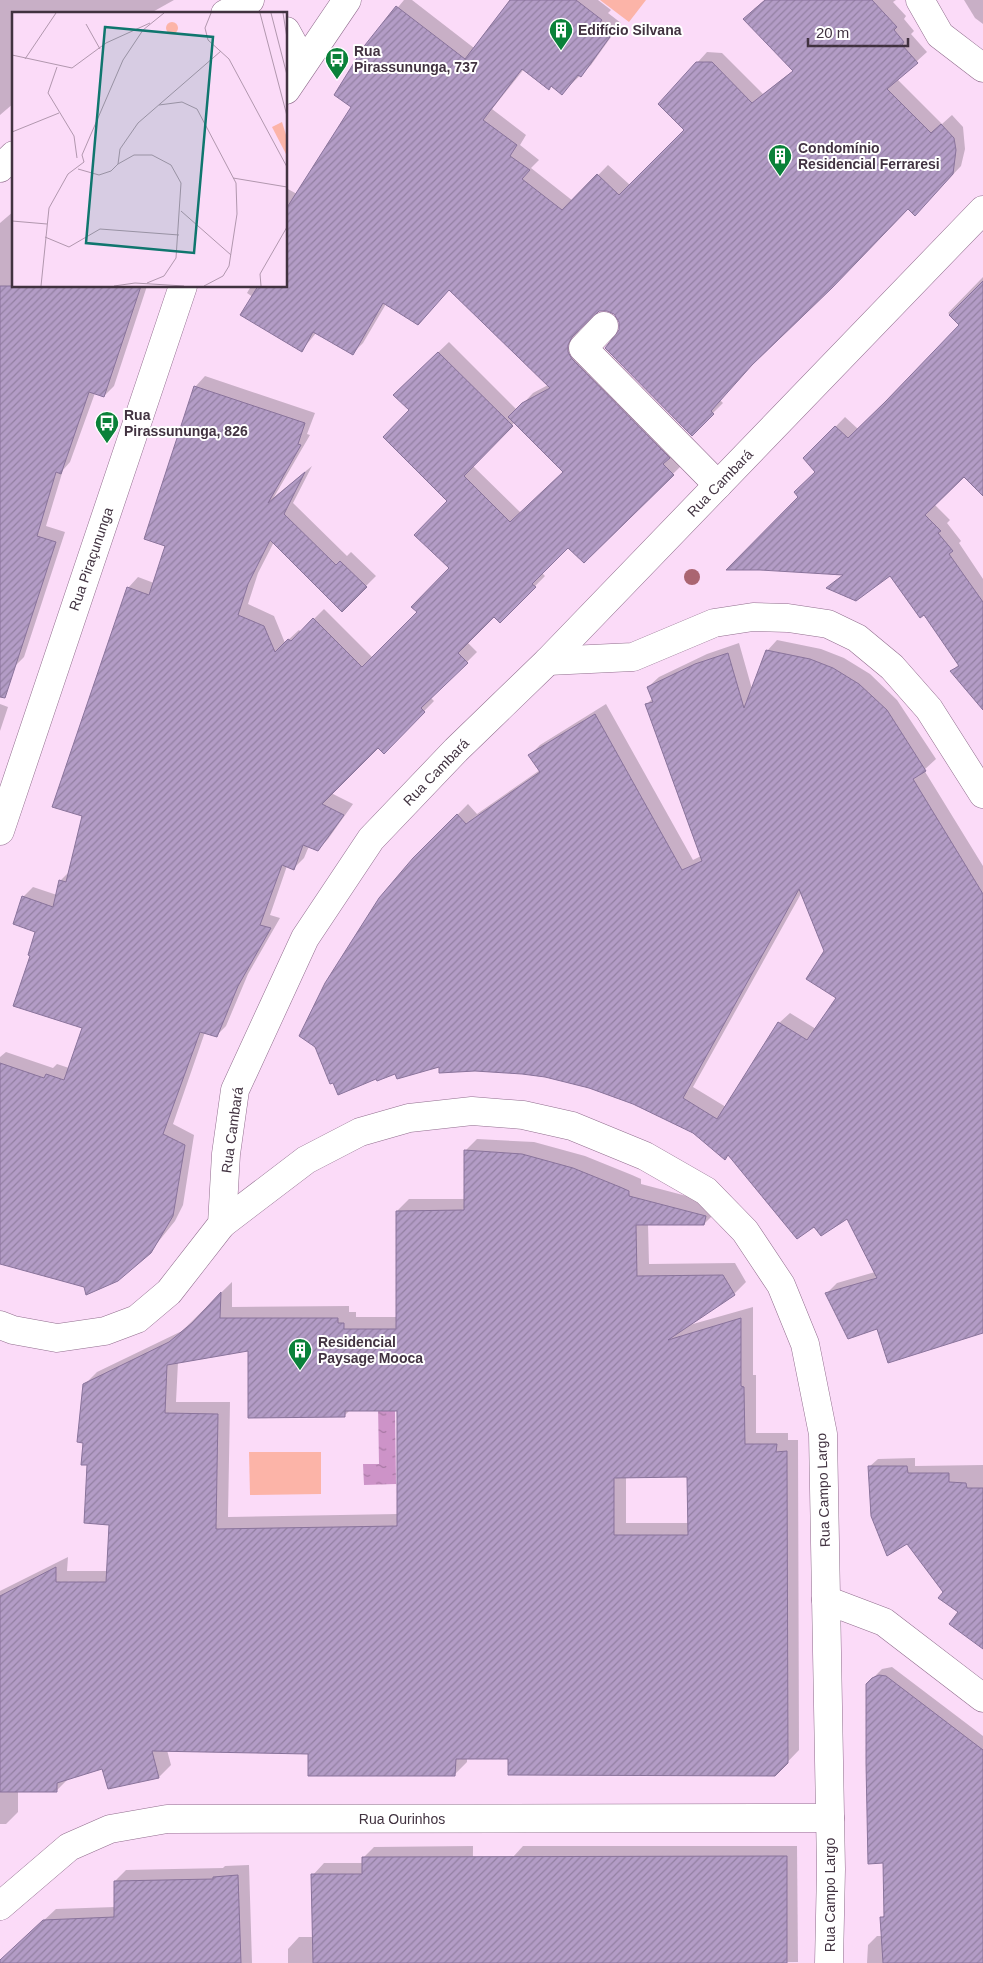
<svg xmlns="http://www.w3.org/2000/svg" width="983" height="1963" viewBox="0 0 983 1963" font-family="Arial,sans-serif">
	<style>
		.pitch { fill: #fcb4a8 }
		.water { fill: url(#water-ripples) }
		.shadow { fill: #0003; fill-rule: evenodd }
		.building { fill: url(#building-hatch); stroke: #89739b; fill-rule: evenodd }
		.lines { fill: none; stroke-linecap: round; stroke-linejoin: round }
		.minor-casing { stroke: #906d8d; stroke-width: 29 }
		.minor { stroke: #fff; stroke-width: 28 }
		.tree { fill: #aa6571 }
		.labels { text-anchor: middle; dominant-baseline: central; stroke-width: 4; stroke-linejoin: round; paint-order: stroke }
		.poi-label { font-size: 14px; font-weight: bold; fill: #413240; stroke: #fff; text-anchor: start }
		.street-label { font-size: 14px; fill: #413240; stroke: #fff }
		.inset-road { fill: none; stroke: #b197ae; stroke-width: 1 }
		.view { fill: #0f766e; fill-opacity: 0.15; stroke: #0f766e; stroke-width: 2.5 }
		.inset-edge { fill: none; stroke: #413240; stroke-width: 2.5 }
	</style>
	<defs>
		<pattern id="water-ripples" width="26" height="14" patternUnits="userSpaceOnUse" patternTransform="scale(1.25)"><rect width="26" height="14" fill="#cd93c8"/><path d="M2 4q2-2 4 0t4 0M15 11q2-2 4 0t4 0" fill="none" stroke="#a879a4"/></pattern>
		<pattern id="building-hatch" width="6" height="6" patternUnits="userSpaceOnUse" patternTransform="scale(1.25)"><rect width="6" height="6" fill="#b39cc6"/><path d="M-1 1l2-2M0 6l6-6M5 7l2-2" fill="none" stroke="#9380a2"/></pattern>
	</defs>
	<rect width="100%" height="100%" fill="#fbdbf8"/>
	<g class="pitch">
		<path d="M600,0h46l-17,22z"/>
		<path d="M249,1452h72v42l-71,1z"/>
	</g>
	<path class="water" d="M394,1343l2,141 -32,1 -1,-21h16l-2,-120z"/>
	<g class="shadow">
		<path d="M0,0h174l-25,14h-135v89l-14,12z"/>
		<path d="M404,0h8l62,48 36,-48h88l13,10 -3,3 13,10 -30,42 -29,28 -38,-24 -32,40 34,26 -6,10 19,15 -8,8 42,33 35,-36 22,20 56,-55 11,-67 10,-11 15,1 41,41 31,-24 -40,-61 11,-9h131l-3,2 13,14 -2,3 10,12 -3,3 16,18 -30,27 45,45 10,-9 11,12 2,22 -4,17 -36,38 -17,3 -149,149 -39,44 3,3 -31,31 -72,-103v-9l-5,-9 -8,-3h-8l-18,17 -3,6v8l105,123 -99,98 -15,-16 -27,27 3,3 -45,46 -6,-7 -27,27 10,10 -46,46 3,3 -40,41 -16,4 -47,47 22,11 -25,35 -10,11 -9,-4 -5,12 -10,10 -7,-2 -17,49 10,3 -32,56 -22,52 -10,10 -11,-4 -32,92 21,11 -11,70 -8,16 -25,31 -65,34 -85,-27v-202l6,-5 47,16 4,-4 12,4 15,-41 -52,-72 5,-23 -14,-35 10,-10 24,8 3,-14 10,-10 14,-55 44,-228 10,-11 16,6 12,-37 29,-159 10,-11 110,37 -8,21 3,1 -36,62 38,-31 -19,37 54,53 4,-4 25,24 -34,34 -68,-68 -16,31 -10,31 26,12 11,27 14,-13 2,2 23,-23 49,49 46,-46 32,-44 -2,-67 -38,-91 -6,-26 44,-42 68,68 16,-17 15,-8 -98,-97 -64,16 -23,39 -10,10 -37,-20 -14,17 -49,-53 -6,-4 4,-7h35v-98l11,6 56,-88 13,-60zM515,422l49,50 -43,41 -48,-47z"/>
		<path d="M964,0h19v24l-8,-6z"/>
		<path d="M14,211v75h133l-33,100 -10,10 -9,-3 -25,69 -7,8 -17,56 19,6 -41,125 -10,10 -14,-4v-440z"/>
		<path d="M983,277v218l-19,-20 -30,29 16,16 -3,3 14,18 -2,2 24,36v131l-31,-39 7,-7 -35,-51 -34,-39 -62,14 16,-14 -44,-77 16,-25 -11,-14 40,-41 13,12 103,-104 -13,-12z"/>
		<path d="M777,640l44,9 23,9 26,16 27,26 39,59 -12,11 59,96v466l-106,-4 -50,-35 10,-10 38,-11 -27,-55 -34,9 -85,-72 -4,4 -31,-26 -60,-29 -220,-244 54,-55 9,10 63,-44 -10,-15 10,-10 66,-41 87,156 8,-4 -55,-151 7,-7 -5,-11 11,-10 48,-23 32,-11 13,46 15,-38zM802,892l23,59 13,46 -22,32 -26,-16 -11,10 -53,84 -33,-20z"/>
		<path d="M0,704l8,3 -8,24z"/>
		<path d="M477,1139l57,3 51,14 47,19 9,4v5l76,20 -1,8 -12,12h-56l1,40 86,-1 11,19 -12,12 -48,32 67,-19v68h3v58h32v7h10l1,310 -24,25 -266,-17h-42v4l-12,12 -146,-21 -142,-3 4,15 -12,12 -56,-9 -35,11 -12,12h-38v21l-12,12h-6v-233l68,-34 -1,14h41l2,-47 -22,-60 -4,-22v-57l13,-13 85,-41 50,-49v25l117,-1v6h7v5h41v-106l12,-12h56v-48zM249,1349l95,67 6,-6h48v104l-170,3 2,-115h-54l2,-40zM688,1475l1,48h-63v-47z"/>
		<path d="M915,1458v8l68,-1v183l-39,-56 -75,-125 9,-8z"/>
		<path d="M892,1667l91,69v227h-116l1,-18 9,-9h5l-1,-18 5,-4 -13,-236 9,-9z"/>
		<path d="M473,1846l-1,117h-184v-14l11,-12h15l-1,-62 11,-12h39v-5l11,-11z"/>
		<path d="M523,1846h274l1,116 -286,1v-105z"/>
		<path d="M249,1865l3,98h-238l12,-26 30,-28 59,-2v-26l11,-11 97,-2 2,-2z"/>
	</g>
	<g class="building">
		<path d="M510,0h66l26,20 -3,4 13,10 -31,43 -3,-2 -16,20 -11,-9 -2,4 -27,-21 -39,51 34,25 -7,11 20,14 -8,9 40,31 35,-36 22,21 65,-65 -26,-26 38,-42h16l40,41 41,-32 -50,-52 22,-19h107l25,27 -3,3 10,12 -2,3 16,18 -31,26 44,44 10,-9 13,14 2,12 -3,24 -38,42 -7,-7 -76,79 -80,77 -41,46 3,3 -22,22 -87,-88 14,-18v-8l-5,-8 -7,-3h-8l-27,26 -4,8v7l4,7 98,99 -7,6 11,11 -90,88 -16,-15 -36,36 4,3 -36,36 -6,-6 -36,36 10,10 -47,45 4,4 -41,42 -6,-6 -56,56 22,11 -26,36 -15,-6 -9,25 -12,-5 -22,60 11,3 -33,58 -21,51 -17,-5 -37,102 22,11 -12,71 -22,37 -33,28 -32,14 -2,-8 -84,-23v-201l44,15 2,-4 18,6 18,-52 -69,-22 17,-50 -2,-1 7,-23 -22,-8 9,-28 31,11 6,-27 7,2 16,-66 -30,-9 75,-220 22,8 16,-49 -21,-7 50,-153 111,37 -7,21 3,1 -33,58 37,-31 -21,42 52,51 4,-4 27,26 -25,25 -72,-72 -22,44 -10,31 26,11 11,26 13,-13 3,2 22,-23 49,49 55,-55 -6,-5 38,-39 -35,-33 33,-34 -64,-64 26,-27 -16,-15 45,-43 75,74 -49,50 46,46 53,-50 -55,-55 14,-14 28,-15 -101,-98 -31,35 -35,-22 -30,52 -40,-23 -11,20 -62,-37 18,-29h28v-77l65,-102 -17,-12 31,-50 31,-39 69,53z"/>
		<path d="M983,281v215l-19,-19 -39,38 16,16 -3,2 15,18 -4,3 34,48v108l-33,-39 9,-5 -35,-51 -4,3 -30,-42 -34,25 -30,-13 17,-13 -83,-5h-34l72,-73 -4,-5 21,-20 -12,-14 32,-32 13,12 38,-37 73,-76 -10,-10z"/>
		<path d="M0,286h141l-37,111 -15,-5 -28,82 -5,-2 -19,64 19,6 -51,156 -5,-1z"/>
		<path d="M766,650l44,9 23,9 26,16 28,26 39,61 -13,8 70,115v439l-95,30 -11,-34 -29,10 -23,-46 52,-15 -30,-59 -26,17 -7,-9 -17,12 -69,-84 -3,5 -32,-27 -60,-29 -44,-16 -44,-11 -23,-3 -47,-3 -36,2v-6l-42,12 -2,-5 -18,7 -1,-2 -38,16 -5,-12 -3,1 -15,-37 -16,-11 26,-53 54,-85 34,-40 44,-44 9,10 74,-52 -12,-17 67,-41 87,156 20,-9 -57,-157 8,-2 -6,-15 48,-23 33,-11 16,55zM799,889l25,62 -18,28 30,19 -29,42 -29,-18 -61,97 -34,-21z"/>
		<path d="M464,1150l58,4 51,14 47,19 9,4v5l77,20 -2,9h-68l1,51 86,-1 12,20 -67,45 73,-22v68l3,1 1,57h32l-1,8 11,-1 1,312 -13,13 -267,-1v-16h-52l-1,17h-147v-22l-156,-3 7,27 -51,11 -6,-20 -45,14v9h-57v-196l56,-29v15h50l3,-57 -25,-2 3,-58h-6l2,-22 -6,-1 6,-58 86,-42 23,-19 29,-31 -1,26h118v5h6v6h52v-118l68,-1zM248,1351v67l97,-1v-6h52v115l-181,3 2,-115 -53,-1 2,-48zM687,1477l1,58h-74v-57z"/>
		<path d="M868,1466h39l1,7h41v9l17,1 1,5h16v161l-34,-25 9,-12 -20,-14 5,-6 -36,-48 -20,12 -16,-40z"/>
		<path d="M879,1675l7,1 97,74v213h-100l-3,-46h4l-1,-54 -15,1 -2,-101v-79l6,-6z"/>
		<path d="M787,1856v107h-474l-2,-89h51v-17z"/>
		<path d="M238,1875l3,88h-241v-3l43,-40 71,-3v-36l99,-2v-2z"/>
	</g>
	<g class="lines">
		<g class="minor-casing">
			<g id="minor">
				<path d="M920,0l20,35 43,33"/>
				<path d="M225,14l25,-14"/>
				<path d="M286,31l17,31"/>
				<path d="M286,90l61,-90"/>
				<path d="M0,168l14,-13"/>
				<path d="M604,326l-21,22 135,137"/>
				<path d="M548,661l85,-4 81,-34 39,-6 35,1 40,6 29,14 35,29 37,42 54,85"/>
				<path d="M0,831l183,-545"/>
				<path d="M222,1224l84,-64 54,-28 49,-14 63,-7 51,4 49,11 73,30 61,35 39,40 36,54 24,59 18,90 8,435 -2,94"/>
				<path d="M0,1325l13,5 44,8 48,-7 32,-12 32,-27 53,-68 4,-70 9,-64 70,-152 66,-99 85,-89 92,-89 435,-451"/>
				<path d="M826,1600l58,22 99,76"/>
				<path d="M0,1906l69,-59 41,-18 57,-10 663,-1"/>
			</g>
		</g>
		<use href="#minor" class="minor"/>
	</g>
	<circle class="tree" cx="692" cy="577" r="8"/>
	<defs>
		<g id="building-pin" transform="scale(1.25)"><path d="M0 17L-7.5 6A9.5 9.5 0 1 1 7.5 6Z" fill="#0a8139" stroke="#fff"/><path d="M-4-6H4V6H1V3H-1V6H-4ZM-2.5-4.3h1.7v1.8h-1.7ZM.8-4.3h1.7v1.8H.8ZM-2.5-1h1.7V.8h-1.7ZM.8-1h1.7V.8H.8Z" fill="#fff"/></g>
		<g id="bus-pin" transform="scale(1.25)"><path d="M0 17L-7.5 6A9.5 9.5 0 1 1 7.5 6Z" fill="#0a8139" stroke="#fff"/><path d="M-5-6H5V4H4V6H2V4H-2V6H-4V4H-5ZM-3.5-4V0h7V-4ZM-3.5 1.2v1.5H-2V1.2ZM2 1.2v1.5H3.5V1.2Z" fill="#fff"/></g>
	</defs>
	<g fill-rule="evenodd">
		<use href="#building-pin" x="561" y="30"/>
		<use href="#bus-pin" x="337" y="59"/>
		<use href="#building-pin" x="780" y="156"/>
		<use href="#bus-pin" x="107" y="423"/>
		<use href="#building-pin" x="300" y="1350"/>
	</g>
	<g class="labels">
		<g class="poi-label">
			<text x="578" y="30">Edifício Silvana</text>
			<text x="354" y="51">Rua<tspan x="354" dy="16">Pirassununga, 737</tspan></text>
			<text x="798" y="148">Condomínio<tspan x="798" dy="16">Residencial Ferraresi</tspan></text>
			<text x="124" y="415">Rua<tspan x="124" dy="16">Pirassununga, 826</tspan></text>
			<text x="318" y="1342">Residencial<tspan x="318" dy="16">Paysage Mooca</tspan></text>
		</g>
		<g class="street-label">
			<text transform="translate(720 483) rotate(-46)">Rua Cambará</text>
			<text transform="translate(91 559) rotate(-71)">Rua Piraçununga</text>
			<text transform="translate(436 772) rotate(-46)">Rua Cambará</text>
			<text transform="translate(232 1130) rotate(-82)">Rua Cambará</text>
			<text transform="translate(823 1490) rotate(-92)">Rua Campo Largo</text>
			<text x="402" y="1819">Rua Ourinhos</text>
			<text transform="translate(830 1895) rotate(-90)">Rua Campo Largo</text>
		</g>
	</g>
	<g transform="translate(12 12)">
		<rect width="275" height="275" fill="#fbdbf8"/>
		<path d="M270,110l5,16v18l-15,-29z" fill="#fcb4a8"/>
		<path d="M154 16a6 6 0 1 1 12 0a6 6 0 1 1-12 0Z" fill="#fcb4a8"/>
		<path class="inset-road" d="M199,1l-6,15 3,12 21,19 58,108M248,1l27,103M259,1l16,62M271,1l4,25M74,12l14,25M0,43l60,13 34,-25 44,-20M13,47l31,-46M45,55l-9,26 26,43 3,22M147,93l23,-3 15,7 39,74 1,31 -8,52 -6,10 -19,10M0,120l47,-19M70,143l41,-95 20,-30 21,-17M106,152l16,-9h18l19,10 10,18 -5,75 -12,18 -17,7M66,157l21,6 12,-4 7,-7 2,-15 18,-26 83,-72M221,166l54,9M169,199l50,44M0,209l35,3M33,225l24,10 31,-18 79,6M29,274l8,-78 19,-34 16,-12 -2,-7M102,274l21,-3 49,3M249,274l-1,-12 27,-47"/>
		<path class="view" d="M93,15l108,10 -19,216 -108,-10z"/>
		<rect width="275" height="275" class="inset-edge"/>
	</g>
	<path d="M808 38v8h100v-8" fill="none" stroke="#413240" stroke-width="2.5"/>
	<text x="816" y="38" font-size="15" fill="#413240" stroke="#ffffff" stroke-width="4" paint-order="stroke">20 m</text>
</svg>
